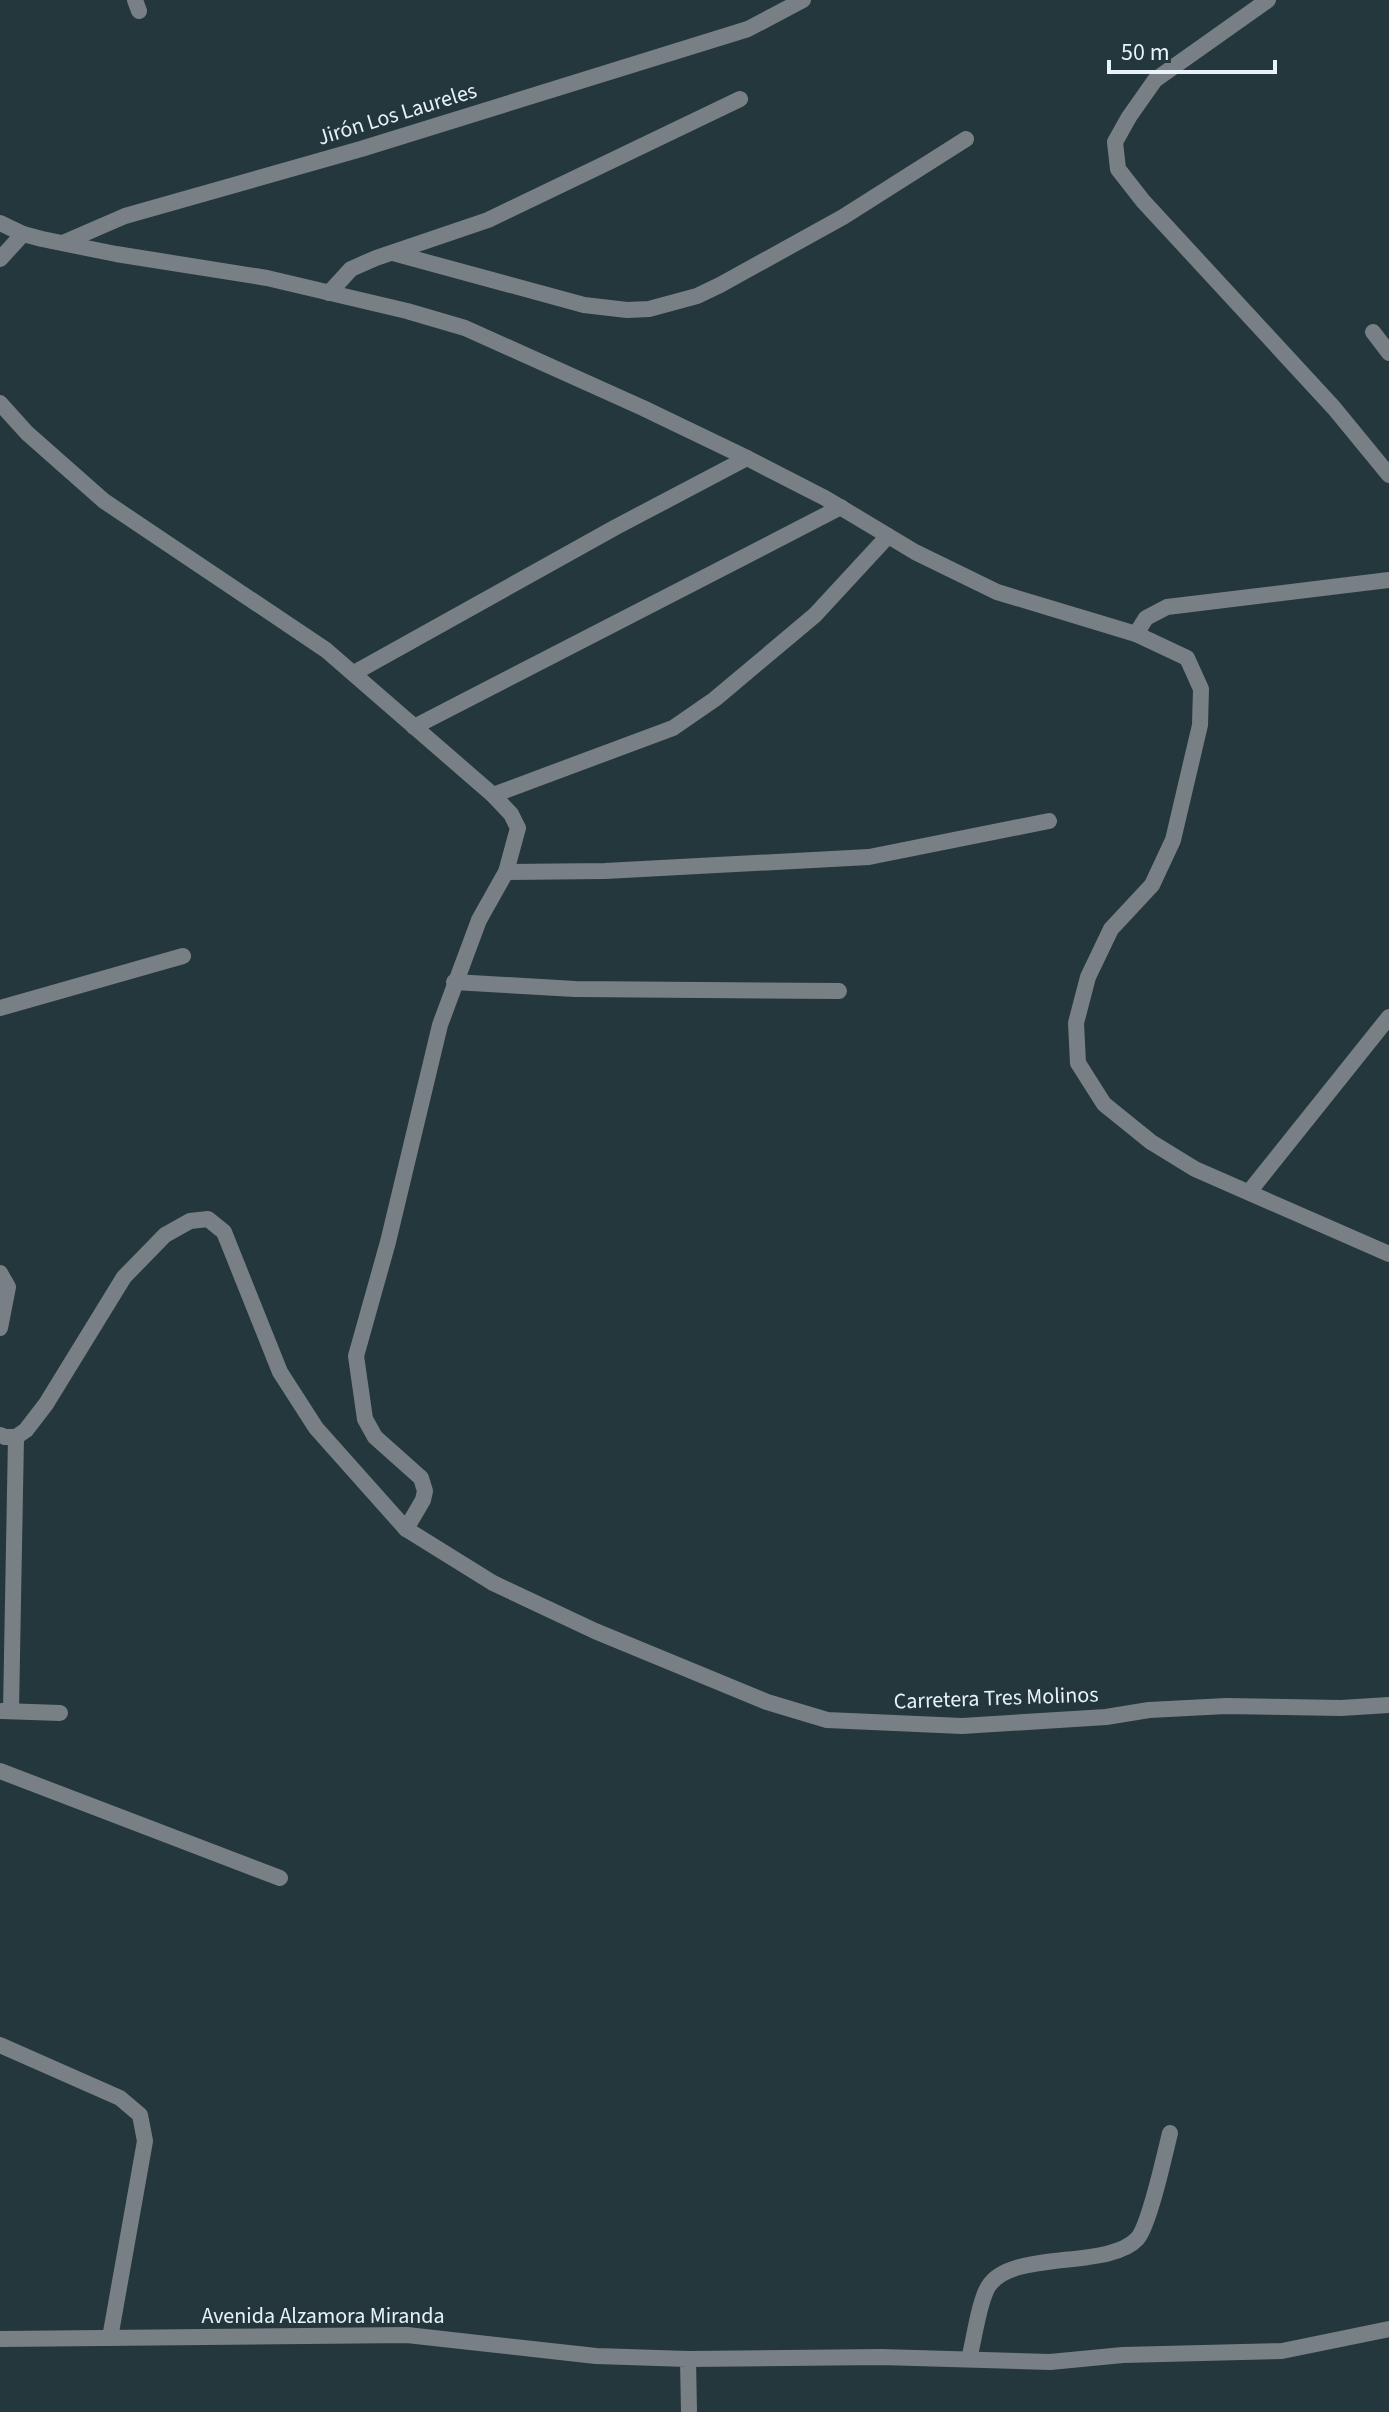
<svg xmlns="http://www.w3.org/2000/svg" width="1389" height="2412" viewBox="0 0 1389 2412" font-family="'Source Sans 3',sans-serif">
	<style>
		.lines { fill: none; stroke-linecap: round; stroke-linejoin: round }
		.minor { stroke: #788085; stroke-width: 16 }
		.tertiary { stroke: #788085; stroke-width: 16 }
		.labels { text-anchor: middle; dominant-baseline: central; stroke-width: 7; stroke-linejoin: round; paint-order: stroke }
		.street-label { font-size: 22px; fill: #e7f3f6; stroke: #24373c }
	</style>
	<rect width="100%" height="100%" fill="#24373c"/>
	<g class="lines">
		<g class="minor">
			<path d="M135,0l4,11"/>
			<path d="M1268,0l-113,80 -26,37 -14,25 3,27 25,32 191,207 55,67"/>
			<path d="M0,223l23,11 19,5 74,15 151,24 140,33 58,17 178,80 104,50 78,40 90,54 82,40 139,42 51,24 14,31 -1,36 -27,115 -21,45 -41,44 -23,48 -12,46 2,40 26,41 47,38 44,27 194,85"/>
			<path d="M65,242l60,-26 236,-67 387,-120 55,-29"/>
			<path d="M393,253l191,52 43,5 22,-1 48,-13 23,-11 123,-68 123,-78"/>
			<path d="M0,259l23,-25"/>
			<path d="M329,293l22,-24 25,-11 112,-38 252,-121"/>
			<path d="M1373,332l16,21"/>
			<path d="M0,403l27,30 77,68 222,149 167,145 18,19 7,14 -12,44 -27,48 -39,105 -52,217 -32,114 9,63 10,18 46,41 4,13 -2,9 -17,29 -90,-101 -36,-56 -56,-140 -16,-13 -18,2 -25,14 -41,42 -78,127 -20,26 -10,7h-11l-5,-2"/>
			<path d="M1136,634l10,-16 21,-11 222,-27"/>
			<path d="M354,673l262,-146 131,-69"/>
			<path d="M414,727l427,-220"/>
			<path d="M493,795l180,-67 42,-29 100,-84 73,-79"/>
			<path d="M506,872l99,-1 264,-14 180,-36"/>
			<path d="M454,982l121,7 264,2"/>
			<path d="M0,1008l183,-52"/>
			<path d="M1249,1192l140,-175"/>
			<path d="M0,1273l8,14 -8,41"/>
			<path d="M406,1529l87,54 102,48 172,71 60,18 135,6 144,-9 43,-7 77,-4 115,2 48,-3"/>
			<path d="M2,1711l58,2"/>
			<path d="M11,1711l5,-274"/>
			<path d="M0,1771l280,107"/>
			<path d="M0,2045l120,53 20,17 5,26 -35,197"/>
			<path d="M688,2359l193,-2 169,5 73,-7 159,-4 107,-22"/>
			<path d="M969,2359c5,-19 10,-57 19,-72 22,-38 120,-17 149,-48 12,-12 28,-86 33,-106"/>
		</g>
		<path class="tertiary" d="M0,2339l407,-4 189,21 92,3 1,53"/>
	</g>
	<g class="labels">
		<g class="street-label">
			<text transform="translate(397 114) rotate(-17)">Jirón Los Laureles</text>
			<text transform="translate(996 1698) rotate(-2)">Carretera Tres Molinos</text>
			<text x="323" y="2316">Avenida Alzamora Miranda</text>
		</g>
	</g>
	<path d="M1109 60v12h166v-12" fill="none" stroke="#e7f3f6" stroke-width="4"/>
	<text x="1121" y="60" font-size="24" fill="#e7f3f6" stroke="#24373c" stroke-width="6" paint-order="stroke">50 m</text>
</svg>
